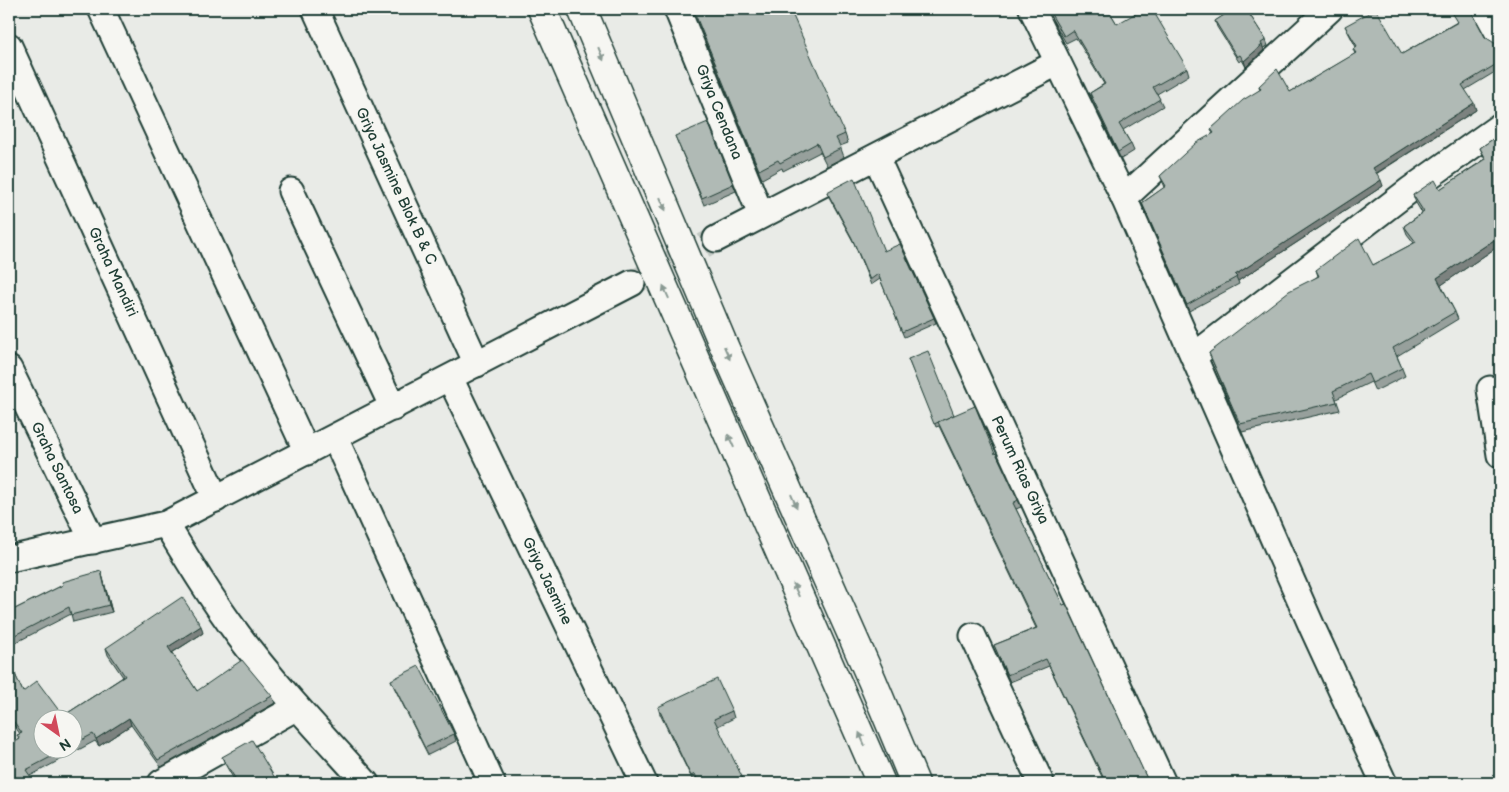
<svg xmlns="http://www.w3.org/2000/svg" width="1509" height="792" viewBox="0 0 1509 792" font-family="'Balsamiq Sans',sans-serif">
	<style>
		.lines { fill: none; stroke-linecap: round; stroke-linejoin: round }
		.minor-tunnel { stroke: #c1c8c3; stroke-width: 25; stroke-dasharray: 25 12; stroke-linecap: butt }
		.minor-casing { stroke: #1f3d34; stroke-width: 29 }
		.motorway-casing { stroke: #1f3d34; stroke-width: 31 }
		.minor { stroke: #f6f6f2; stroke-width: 25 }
		.motorway { stroke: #f6f6f2; stroke-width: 28 }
		.wall { fill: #97a09c; stroke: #1f3d34; fill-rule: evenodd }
		.shaded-wall { fill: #7b827f; stroke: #1f3d34 }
		.building { fill: #b0bab5; stroke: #1f3d34 }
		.oneway { fill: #8a9a93 }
		.labels { text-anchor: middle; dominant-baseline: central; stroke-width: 4; stroke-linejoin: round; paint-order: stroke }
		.street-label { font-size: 15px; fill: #1f3d34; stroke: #f6f6f2 }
	</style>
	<rect width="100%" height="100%" fill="#e9ebe7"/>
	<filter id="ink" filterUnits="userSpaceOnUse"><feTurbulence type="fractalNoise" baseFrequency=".02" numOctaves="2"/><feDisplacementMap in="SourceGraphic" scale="10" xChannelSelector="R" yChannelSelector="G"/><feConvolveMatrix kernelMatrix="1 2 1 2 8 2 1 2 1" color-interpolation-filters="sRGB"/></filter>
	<g filter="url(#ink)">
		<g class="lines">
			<path class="minor-tunnel" d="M638,280l78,-41"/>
			<g class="minor-casing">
				<g id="minor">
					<path d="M101,9l206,443"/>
					<path d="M315,9l162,355"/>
					<path d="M677,9l84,206"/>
					<path d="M1032,9l92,189 189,431 71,154"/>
					<path d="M1485,9l15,27"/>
					<path d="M9,46l207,453"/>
					<path d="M876,157l287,626"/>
					<path d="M291,191l102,217"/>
					<path d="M1124,198l206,-189"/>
					<path d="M716,239l341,-176"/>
					<path d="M1194,356l217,-167 89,-63"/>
					<path d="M9,369l84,172"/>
					<path d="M450,378l194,405"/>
					<path d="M1490,389l10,66"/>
					<path d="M335,438l157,345"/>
					<path d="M166,524c23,38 46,76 73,112 39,52 84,99 127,147"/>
					<path d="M9,559l157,-35 466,-241"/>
					<path d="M973,636l68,147"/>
					<path d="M161,783l136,-76"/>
				</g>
			</g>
			<g class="motorway-casing">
				<g id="motorway">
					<path d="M542,9l339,774"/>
					<path d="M582,9l141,335 149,336 43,103"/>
				</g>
			</g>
			<use href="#minor" class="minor"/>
			<use href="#motorway" class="motorway"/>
		</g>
		<g class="wall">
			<path d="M692,9l153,125 3,9 -8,3 4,11 -17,9 -7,-14 -37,19 -1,-3 -20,11z"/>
			<path d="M1046,9h62l9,15 70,44 2,7 -32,19 6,12 -40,24 8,14 3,7 -13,8 -29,-59 -2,-7 14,-9 -28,-46 -10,5z"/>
			<path d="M1219,9h27l20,31 2,6 -5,2 1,2 -18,17 -4,-7 -3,2 -22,-35 -2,-6 8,-5z"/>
			<path d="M1449,9h22l1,3 13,25 15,14v18l-35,21 11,20 -100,64 7,12 -145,95 1,3 -50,27 -47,-108 23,-16 -5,-11 53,-43 -2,-4 49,-39 -1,-4 31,6 65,-38 -2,-5 3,-2 -8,-15 -3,-6 57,28 55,-32z"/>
			<path d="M1500,134v111l-59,40 14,27 3,7 -61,37 8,20 -30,15 -4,-9 -35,17 4,11 -98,22 -33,-79 109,-77 -2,-6 57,-5 41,-22 -7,-9 -3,-8 18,-13 -6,-10 -3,-8 27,-6 45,-30 -5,-11z"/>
			<path d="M675,136l58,48 3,7 -32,14z"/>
			<path d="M827,192l57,59 50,67 2,5 -32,14 -24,-58 -9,6 -17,-42 -25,-46z"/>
			<path d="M908,359l46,56 41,39 23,46 3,7 -5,2 133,274h-44l-56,-117 -39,16 -16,-37 42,-17 -97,-202 -3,1z"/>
			<path d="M101,571l11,41 -39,10 -2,-8 -62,32v-34l54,-27z"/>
			<path d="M203,633l-31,20 25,38 75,5 3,7 -114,64 -30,-42 -32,21 -4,-5 -65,35 -21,7 10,-43 -2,-5 3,-1 -11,-16v-57l14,31 40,24 60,-39 -15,-22 -2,-7zM72,720v30h-30z"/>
			<path d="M391,680l63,54 2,7 -28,14 -34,-68z"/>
			<path d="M658,707l74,4 2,7 -16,8 -20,55 -4,2 -34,-69z"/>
			<path d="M222,757l56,26h-42l-11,-19z"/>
		</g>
		<g class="shaded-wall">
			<path d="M1262,45l2,5 -18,17 -2,-6z"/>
			<path d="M1474,103l2,7 -101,64 -2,-6z"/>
			<path d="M1381,180l2,6 -145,95 -3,-6z"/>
			<path d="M1500,236v9l-60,41 -3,-8z"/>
			<path d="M101,571l2,7 9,34 -3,-7z"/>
			<path d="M201,626l2,7 -33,21 -2,-7z"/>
			<path d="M129,718l2,7 -32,21 -3,-7z"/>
		</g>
		<g class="building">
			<path d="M693,9h97l55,125 -9,4 5,10 -18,9 -6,-14 -37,20 -2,-3 -19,10z"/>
			<path d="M1048,9h60l9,15 26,-15h9l35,59 -34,19 7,12 -41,25 12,20 -13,8 -28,-59 15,-9 -32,-54 -9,6z"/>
			<path d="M1220,9h26l20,31 -5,3 1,2 -18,16 -4,-6 -3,2 -22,-36 9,-6z"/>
			<path d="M1376,9l26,45 56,-32 -8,-13h20l15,28 11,7 4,7v11l-38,23 12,18 -101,65 8,12 -146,95 2,2 -50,28 -45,-102 24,-17 -6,-10 36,-33 18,-10 -3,-4 32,-29 18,-11 -2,-3 18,-17 13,23 66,-39 -3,-4 4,-3 -12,-20z"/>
			<path d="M708,122l25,62 -31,14 -27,-62z"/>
			<path d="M1500,134v102l-63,42 18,34 -62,36 9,20 -30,15 -4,-9 -35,17 4,11 -97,22 -31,-71 80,-62 30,-15 -3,-6 43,-32 14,27 43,-23 -12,-16 20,-14 -11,-17 22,-15 5,9 46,-30 -6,-11z"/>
			<path d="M854,178l30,73 16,-7 34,74 -32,14 -24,-58 -8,6 -18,-42 -25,-46z"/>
			<path d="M928,351l26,64 -20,9 -26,-65z"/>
			<path d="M975,406l20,48 1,-1 22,47 -5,3 50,102 3,-1 83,179h-43l-60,-124 -39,16 -13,-30 43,-17 -99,-206z"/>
			<path d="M101,571l8,34 -38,10 -2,-8 -60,31v-26l54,-27 -1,-3z"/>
			<path d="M182,597l19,29 -33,21 29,44 45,-31 30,36 -114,64 -29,-42 -33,21 -3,-5 -21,11v-25h-30v30h22l-38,20 9,13h-26v-37l11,-7 -3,-4 5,-2 -13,-18v-54l14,31 14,-11 26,35 62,-40 -19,-28z"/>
			<path d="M419,666l35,68 -29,14 -34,-68z"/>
			<path d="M717,679l15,32 -18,8 31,64h-46l-4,-9 -4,2 -33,-69z"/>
			<path d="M252,740l26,43h-40l-16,-26z"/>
		</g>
		<defs><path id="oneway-solid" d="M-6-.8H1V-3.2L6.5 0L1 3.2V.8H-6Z" transform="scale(1.25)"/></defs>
		<g class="oneway">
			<use href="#oneway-solid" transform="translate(601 54) rotate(68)"/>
			<use href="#oneway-solid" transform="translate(663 204) rotate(67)"/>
			<use href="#oneway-solid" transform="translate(666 292) rotate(-114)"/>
			<use href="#oneway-solid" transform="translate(727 353) rotate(66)"/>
			<use href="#oneway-solid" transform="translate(731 441) rotate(-114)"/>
			<use href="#oneway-solid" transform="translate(794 501) rotate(66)"/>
			<use href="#oneway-solid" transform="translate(796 590) rotate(-114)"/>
			<use href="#oneway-solid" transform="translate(862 739) rotate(-114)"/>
		</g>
	</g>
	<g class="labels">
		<g class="street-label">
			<text transform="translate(719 112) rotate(68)">Griya Cendana</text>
			<text transform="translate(396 186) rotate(65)">Griya Jasmine Blok B &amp; C</text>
			<text transform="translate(113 272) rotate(65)">Graha Mandiri</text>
			<text transform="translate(57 468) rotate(64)">Graha Santosa</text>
			<text transform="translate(1020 470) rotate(65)">Perum Rias Griya</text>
			<text transform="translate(547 581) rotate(64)">Griya Jasmine</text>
		</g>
	</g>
	<rect width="1509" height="792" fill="none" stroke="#f6f6f2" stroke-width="30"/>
	<rect x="15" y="15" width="1479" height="762" fill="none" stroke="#1f3d34" stroke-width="2" filter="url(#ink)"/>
	<g transform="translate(58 734) rotate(147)"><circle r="24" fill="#f6f6f2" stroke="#a0aca6"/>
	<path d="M0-4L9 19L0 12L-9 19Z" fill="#d1495b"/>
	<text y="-8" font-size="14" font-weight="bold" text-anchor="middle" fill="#1f3d34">N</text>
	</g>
</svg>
